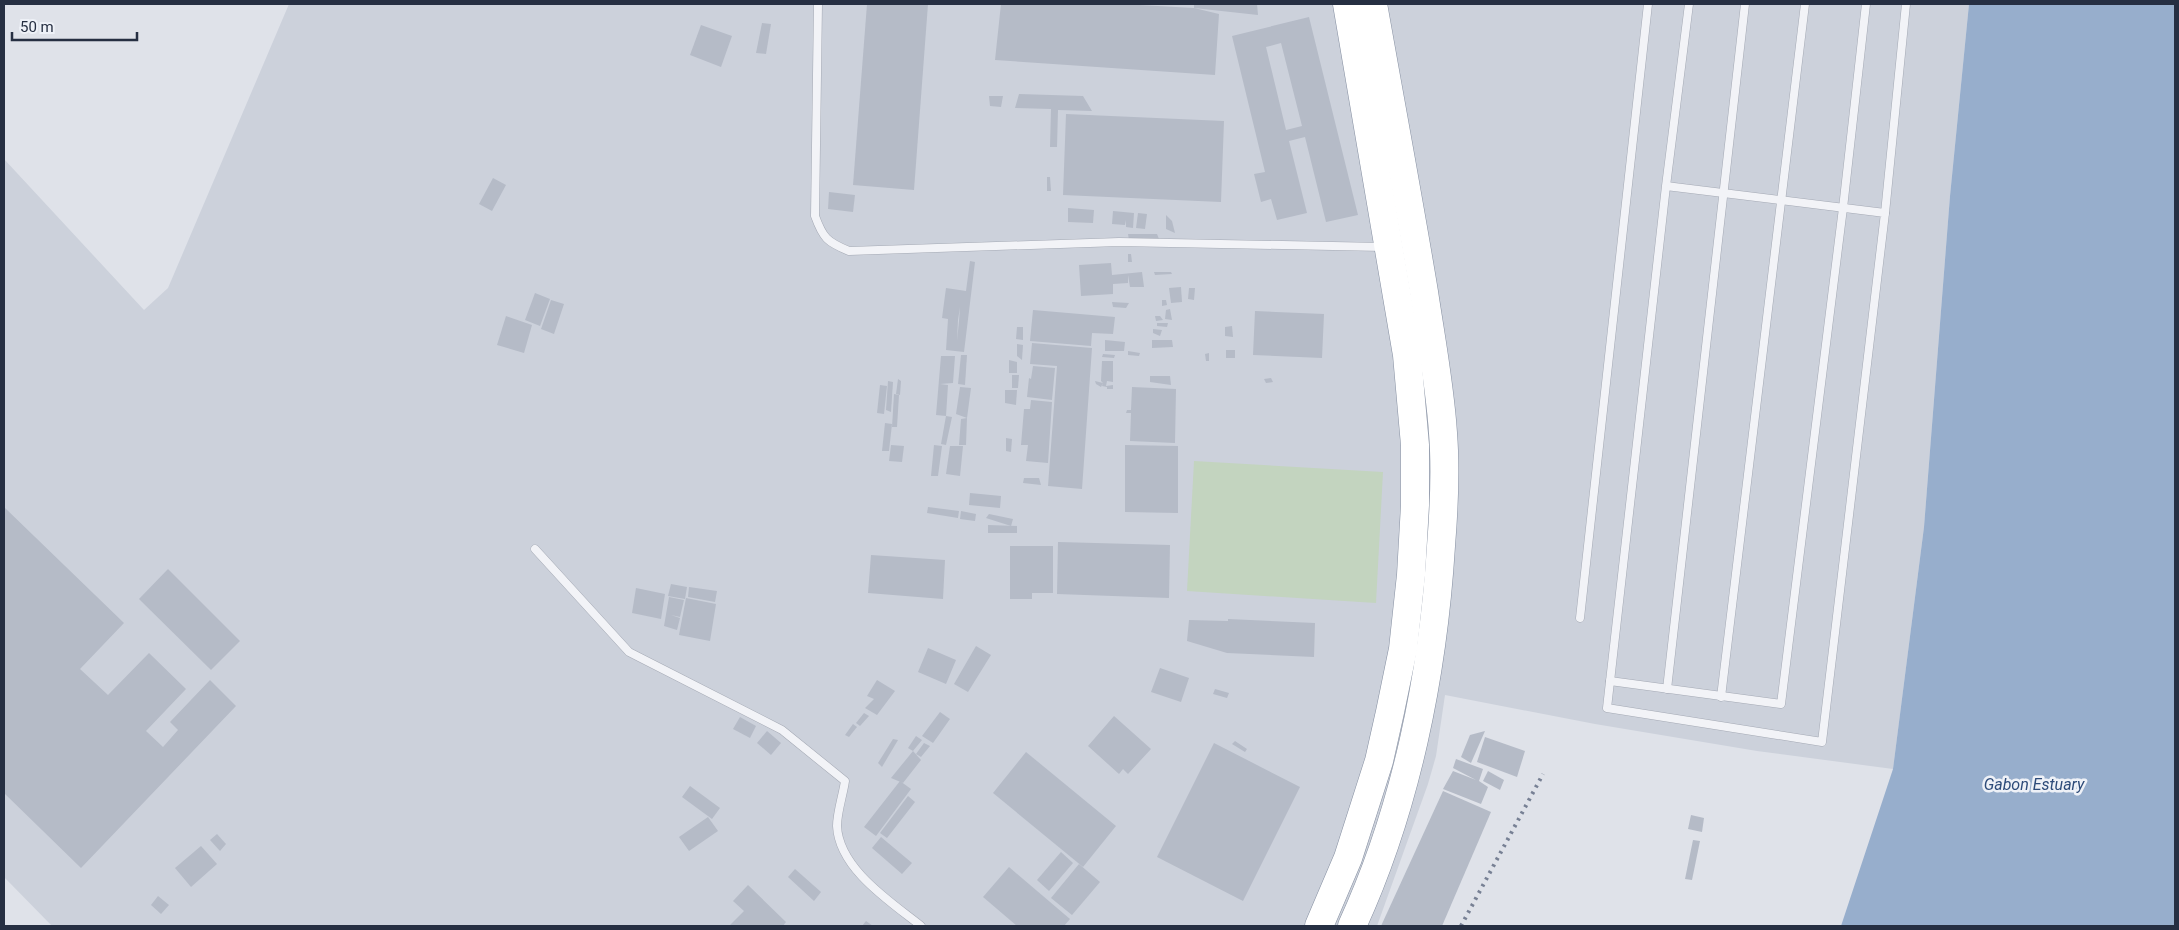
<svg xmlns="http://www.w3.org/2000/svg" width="2179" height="930" viewBox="0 0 2179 930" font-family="Roboto,sans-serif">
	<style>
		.built { fill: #ccd1db }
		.green { fill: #c3d4bf }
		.water { fill: #97aecc }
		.building { fill: #b5bbc7; fill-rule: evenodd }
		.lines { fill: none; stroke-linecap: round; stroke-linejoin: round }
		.lane-casing { stroke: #a4a9b4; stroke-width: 9 }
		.highway-casing { stroke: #858fa1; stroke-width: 29 }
		.lane { stroke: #f2f3f7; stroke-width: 8 }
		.highway { stroke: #fff; stroke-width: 28 }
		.rail { stroke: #778094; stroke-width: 4; stroke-dasharray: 2.5 5; stroke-linecap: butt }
		.labels { text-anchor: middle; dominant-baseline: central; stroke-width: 5; stroke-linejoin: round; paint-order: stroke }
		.water-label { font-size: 16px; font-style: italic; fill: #2d4b79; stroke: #eef1f7 }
	</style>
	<rect width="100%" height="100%" fill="#dfe2e9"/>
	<path class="built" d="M289,4h1680l-19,192 -26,331 -31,242 -136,-18 -162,-27 -150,-29 -9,61 -8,28 -51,142h-1325l-48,-49v-718l140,151 24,-22z"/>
	<path class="green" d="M1194,461l189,11 -7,131 -189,-12z"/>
	<path class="water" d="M1969,4h206v922h-334l52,-157 31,-242 26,-331z"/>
	<g class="building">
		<path d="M867,4h61l-14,186 -61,-5z"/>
		<path d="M1001,4h120l73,4v-4h63l1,11 -64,-7 25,6 -4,61 -220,-15z"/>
		<path d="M1309,17l49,198 -32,7 -21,-85 -16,4 18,72 -30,7 -6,-21 -10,3 -7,-28 11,-2 -33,-136zM1281,43l21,83 -16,4 -20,-83z"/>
		<path d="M762,23l9,1 -5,30 -10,-1z"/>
		<path d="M701,25l31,11 -11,31 -31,-12z"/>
		<path d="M1019,94l64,2 9,15 -34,-1 -1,37h-7l1,-38 -36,-1z"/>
		<path d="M989,96h14l-2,11 -11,-1z"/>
		<path d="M1066,114l158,7 -3,81 -158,-7z"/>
		<path d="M1047,177h3l1,14h-4z"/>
		<path d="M493,178l13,7 -14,26 -13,-7z"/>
		<path d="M829,192l26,3 -2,17 -25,-3z"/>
		<path d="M1068,208l26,2 -1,13 -25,-1z"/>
		<path d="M1113,211l21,2 -1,15 -7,-1v-7l-1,5 -13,-1z"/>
		<path d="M1138,213l9,1 -2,15 -9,-1z"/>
		<path d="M1166,215l6,6 3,12 -9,-4z"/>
		<path d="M1128,234h29l2,5 -30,1z"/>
		<path d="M1128,254h3l1,8h-4z"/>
		<path d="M970,261l5,1 -11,90 -18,-2 2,-31 -6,-1 4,-30 20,3zM960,307l-1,14 -2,20 1,-21z"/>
		<path d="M1111,263l1,12 30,-3 2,15h-14l-2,-12v8l-15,1v10l-32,2 -2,-31z"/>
		<path d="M1154,272h17l1,2 -17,1z"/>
		<path d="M1181,287l1,15 -11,1 -2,-15z"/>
		<path d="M1189,288h6l-1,12 -6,-1z"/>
		<path d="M535,293l15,6 -10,27 -15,-6z"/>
		<path d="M551,300l13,4 -10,30 -13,-5z"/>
		<path d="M1162,300h4l1,5 -5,1z"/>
		<path d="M1112,302l17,1 -3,5 -13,-1z"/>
		<path d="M1170,309l2,11 -7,-1 1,-9z"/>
		<path d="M1033,310l82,7 -2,17 -21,-1 -1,13 -61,-5z"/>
		<path d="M1255,311l69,3 -2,44 -69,-3z"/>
		<path d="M506,316l26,9 -8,28 -27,-8z"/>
		<path d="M1155,316h5l3,4 -7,1z"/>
		<path d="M1157,323h11l-1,4 -10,-1z"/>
		<path d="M1232,326l1,11 -8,-1v-9z"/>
		<path d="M1017,327h6v13l-7,-1z"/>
		<path d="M1153,329l9,1 -2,6 -7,-3z"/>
		<path d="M1105,340l20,2 -1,9h-19z"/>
		<path d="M1152,340h20l1,7 -21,1z"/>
		<path d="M1032,343l60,5 -10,141 -34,-3 9,-120 -27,-2z"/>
		<path d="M1017,344l6,1 -1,15 -5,-4z"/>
		<rect x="1226" y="350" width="9" height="8"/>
		<path d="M1128,351l12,2 -1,3 -11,-1z"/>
		<path d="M1209,353v8h-3l-1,-7z"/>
		<path d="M1103,354l12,1 -1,3 -12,-1z"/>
		<path d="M961,355h6l-2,30 -7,-1z"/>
		<path d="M941,356h14l-2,27 -13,1 8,1 -2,31 -10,-1z"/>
		<path d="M1009,360l8,2v11h-8z"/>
		<path d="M1102,361h11v21l-6,-1 -1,5 7,-1v4h-6v-2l-5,-1 1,-3 -2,4 -5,-3 -1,-3 8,2 -2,-2z"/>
		<path d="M1033,366l22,2 -3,32 -25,-3 2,-19 2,1z"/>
		<path d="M1012,375h7l-1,13h-6z"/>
		<path d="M1150,376h20l1,9 -21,-3z"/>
		<path d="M1271,378l2,4 -7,1 -2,-4z"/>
		<path d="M898,379l3,2 -1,14 -4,-1z"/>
		<path d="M888,381l5,1 -2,30 -5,-2z"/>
		<path d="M880,385l7,1 -3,28 -7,-1z"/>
		<path d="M960,387l11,1 -4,30 -1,27h-7l2,-26 6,-1 -11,-4z"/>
		<path d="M1132,387l44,2 -1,54 -45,-2 1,-28h-5l1,-3h4z"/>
		<path d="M1005,390h12l-1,15 -11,-2z"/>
		<path d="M894,394l5,1 -2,32h-5z"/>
		<path d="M1031,400l21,2 -4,61 -22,-2 2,-16h-7l3,-36h6z"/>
		<path d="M946,416l6,1 -6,28 -5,-1z"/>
		<path d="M885,423l7,1 -3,27h-7z"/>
		<path d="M1006,438l6,1 -1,13 -5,-1z"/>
		<path d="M891,445l13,1 -2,16 -13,-1z"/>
		<path d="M934,445l8,1 -4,30h-7z"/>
		<path d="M1125,445l53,1v67l-53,-1z"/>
		<path d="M950,446h13l-3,30 -14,-2z"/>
		<path d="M1024,478h15l2,7 -18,-2z"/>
		<path d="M970,493l31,3 -1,12 -31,-3z"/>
		<path d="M4,507l120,116 -44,46 28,26 41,-42 37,36 -40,42 17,16 15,-17 -8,-8 40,-42 26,26 -155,162 -77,-75z"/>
		<path d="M928,507l31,4 -1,7 -31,-5z"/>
		<path d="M961,511l15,3 -1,7 -15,-2z"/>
		<path d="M989,514l24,5 -2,7 -25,-8z"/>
		<path d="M988,525l29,1v7h-29z"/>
		<path d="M1058,542l112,3 -1,53 -112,-4z"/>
		<path d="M1010,546h43v47h-21v6h-22z"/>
		<path d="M871,555l74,5 -2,39 -75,-6z"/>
		<path d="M168,569l72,72 -29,29 -72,-71z"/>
		<path d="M671,584l16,3 -2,12 -17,-3z"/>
		<path d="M689,587l28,4 -2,11 -27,-5z"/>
		<path d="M636,588l29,6 -4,25 -29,-6z"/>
		<path d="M669,597l15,3 -4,17 -9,-2 9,3 -3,12 -13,-4z"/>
		<path d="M686,598l30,6 -6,37 -31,-6z"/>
		<path d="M1228,619l87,4 -1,34 -87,-4 -40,-12 2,-21 39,1z"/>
		<path d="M976,646l15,9 -23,37 -14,-8z"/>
		<path d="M928,648l28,12 -10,24 -28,-12z"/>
		<path d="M1160,668l29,10 -8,24 -30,-10z"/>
		<path d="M877,680l18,11 -18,24 -12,-7 9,-9 -7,-3z"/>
		<path d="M1215,689l14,4 -2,5 -14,-4z"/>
		<path d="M940,712l10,7 -17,24 -11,-7z"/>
		<path d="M864,713l5,3 -9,10 -4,-3z"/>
		<path d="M1114,716l37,33 -23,25 -5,-5 -4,5 -31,-28z"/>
		<path d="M740,717l16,9 -6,12 -17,-9z"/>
		<path d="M853,724l4,3 -8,10 -4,-2z"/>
		<path d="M767,731l14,12 -10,12 -14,-12z"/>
		<path d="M1485,731l-14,32 -10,-6 9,-22z"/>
		<path d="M916,736l6,4 -9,11 -5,-3z"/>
		<path d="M1485,737l40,14 -8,26 -40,-15z"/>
		<path d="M893,739l5,1 -16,27 -4,-4z"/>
		<path d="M1235,741l12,8 -2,3 -13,-8z"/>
		<path d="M924,743l6,3 -9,11 -5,-3z"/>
		<path d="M1214,743l86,44 -57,114 -86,-44z"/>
		<path d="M913,751l8,9 -18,23 -12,-5z"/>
		<path d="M1026,752l90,74 -33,41 -90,-74z"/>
		<path d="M1456,759l27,10 -4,12 9,6 -7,17 -38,-15 10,-18 23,9 -23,-12z"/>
		<path d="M1488,771l16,9 -4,10 -17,-9z"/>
		<path d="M900,781l11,8 -35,47 -12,-9z"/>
		<path d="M690,786l30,22 -8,11 -30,-22z"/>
		<path d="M1443,791l48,21 -49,114h-61z"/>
		<path d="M908,796l7,6 -28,36 -7,-5z"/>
		<path d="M1691,815l13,3 -2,14 -14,-3z"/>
		<path d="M708,817l10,14 -29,20 -10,-14z"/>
		<path d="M217,834l9,10 -6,7 -10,-11z"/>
		<path d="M881,837l31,26 -10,11 -30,-26z"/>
		<path d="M1693,840l7,1 -8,39 -7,-1z"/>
		<path d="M201,846l16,18 -26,23 -16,-19z"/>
		<path d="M1061,852l12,11 -24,28 -12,-11z"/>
		<path d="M1079,864l21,18 -28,33 -21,-17z"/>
		<path d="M1009,867l61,52 -6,7h-47l-34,-29z"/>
		<path d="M795,869l26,23 -7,9 -26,-24z"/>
		<path d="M748,885l38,37 -3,4h-54l15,-15 -11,-10z"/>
		<path d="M158,896l11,9 -8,9 -10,-9z"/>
		<path d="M866,921l7,5h-11z"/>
	</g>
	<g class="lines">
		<g class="lane-casing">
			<g id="lane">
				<path d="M818,4l-3,212c8,22 12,26 34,35l270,-9 264,5"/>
				<path d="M1666,186l219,27 -63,529 -215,-34 59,-522 23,-182"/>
				<path d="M1885,213l21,-209"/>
				<path d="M535,549l94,103 153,78 63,51c-2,14 -8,31 -8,45 2,43 54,76 84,100"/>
				<path d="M1580,618l68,-614"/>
				<path d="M1610,681l171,23 62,-496 23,-204"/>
				<path d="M1667,689l78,-685"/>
				<path d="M1721,697l84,-693"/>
			</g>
		</g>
		<g class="highway-casing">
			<g id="highway">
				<path d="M1319,926l29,-68 31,-97 11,-49 13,-63 8,-74 4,-70v-60l-8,-90 -60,-351"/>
				<path d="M1352,926c54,-117 81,-251 89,-380 3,-37 5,-75 2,-113 -3,-47 -12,-94 -19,-141 -16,-96 -34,-192 -51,-288"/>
			</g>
		</g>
		<use href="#lane" class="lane"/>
		<use href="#highway" class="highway"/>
		<path class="rail" d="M1461,926l82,-152"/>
	</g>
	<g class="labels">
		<g class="water-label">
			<text x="2034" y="784">Gabon Estuary</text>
		</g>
	</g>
	<rect width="2179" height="930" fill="none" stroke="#262f42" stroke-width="10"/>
	<path d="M12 32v8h125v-8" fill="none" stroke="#262f42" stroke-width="2.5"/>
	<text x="20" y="32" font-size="15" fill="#262f42" stroke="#eef1f7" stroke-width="4" paint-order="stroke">50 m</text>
</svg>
